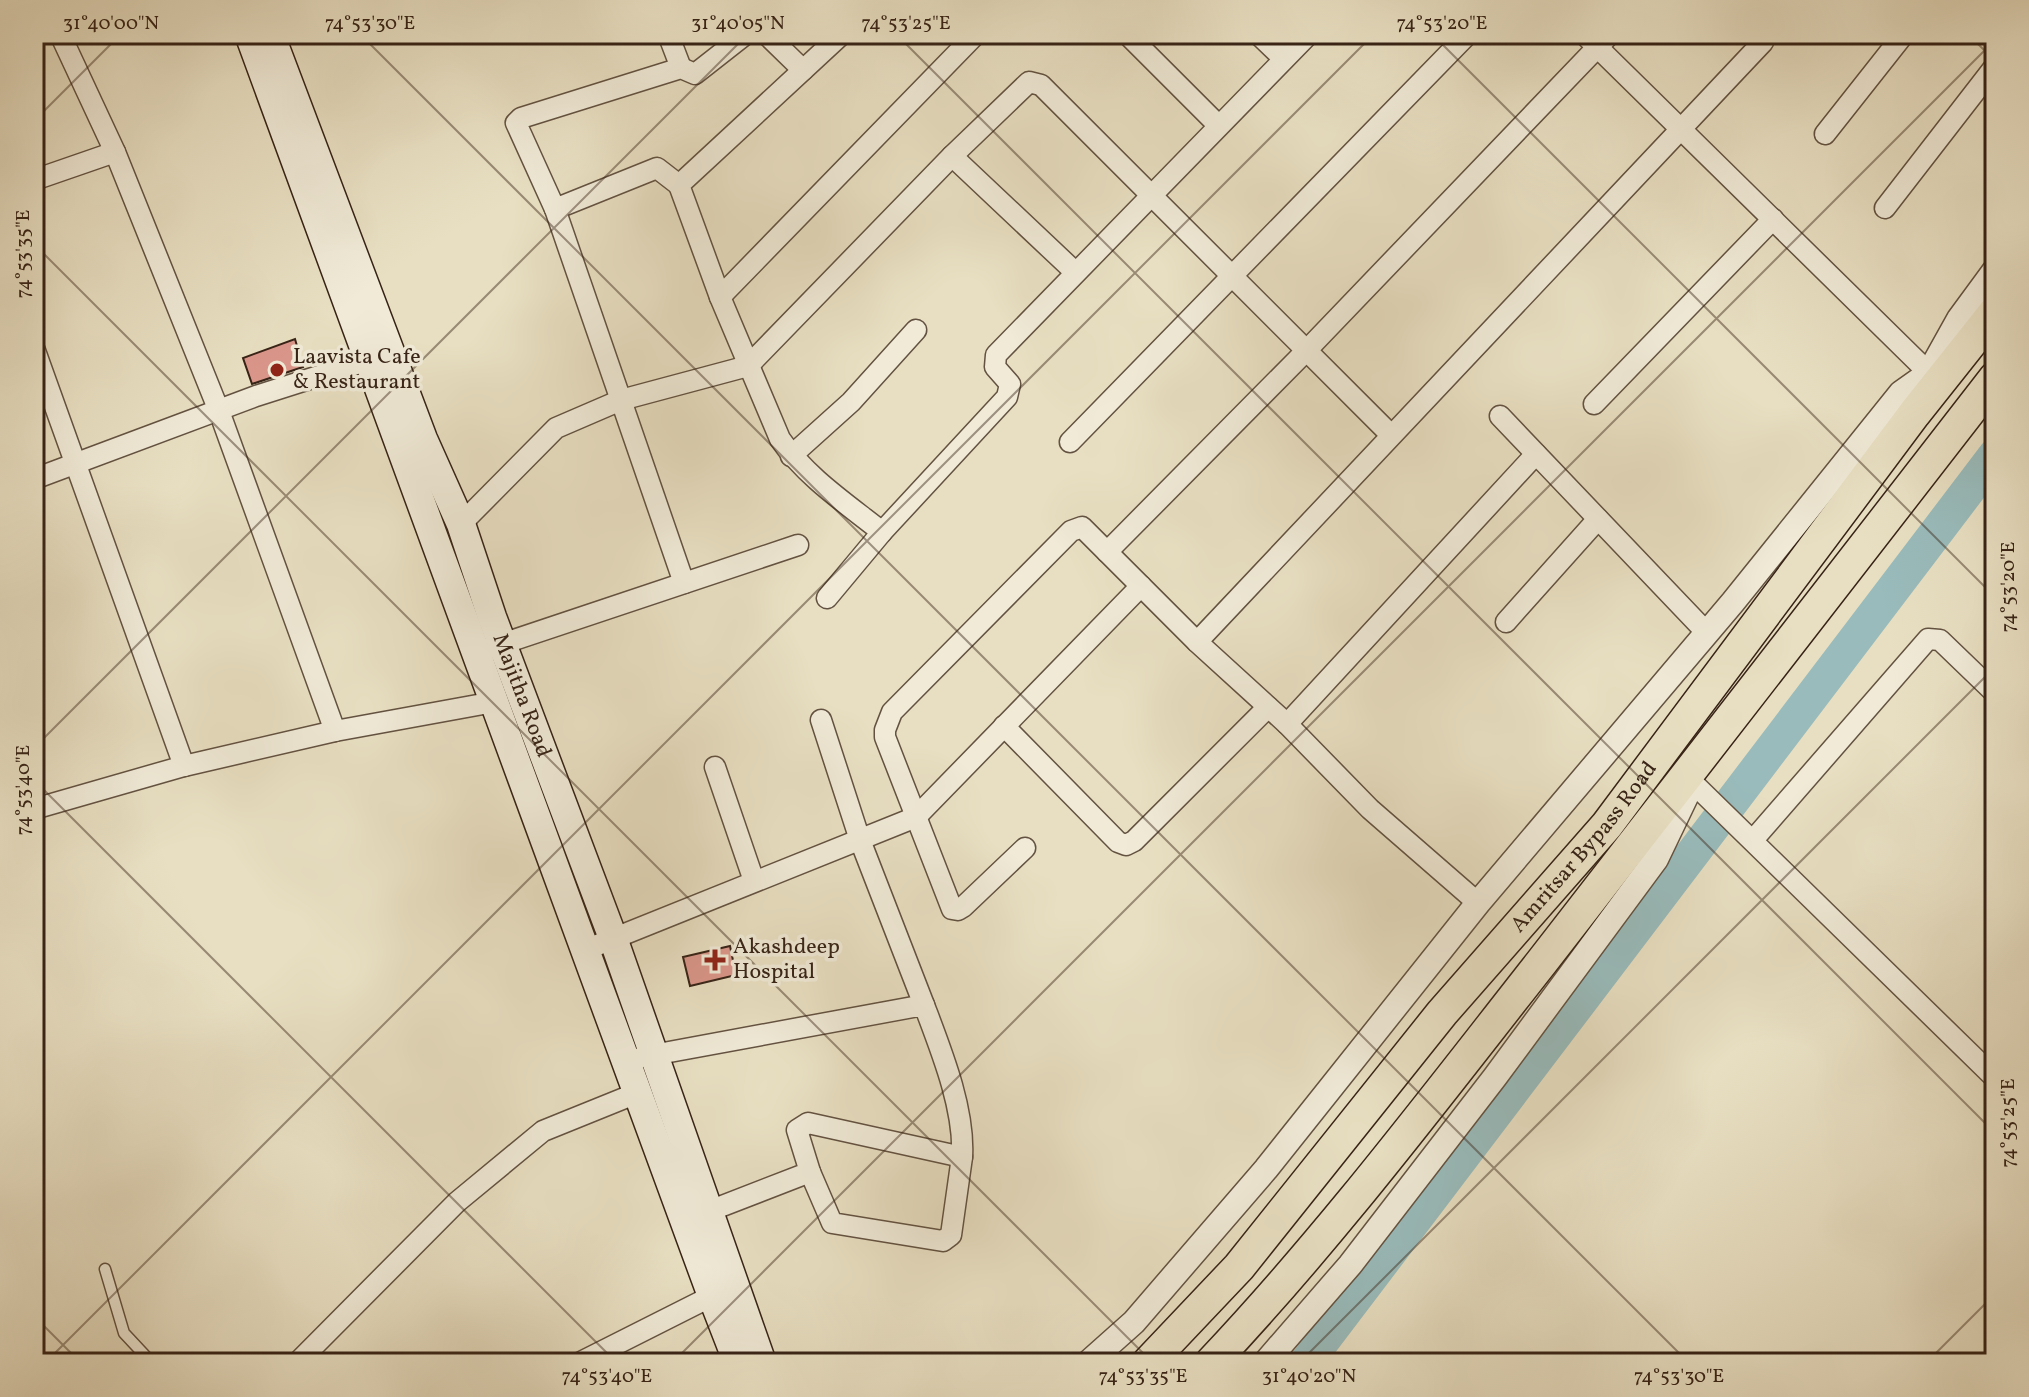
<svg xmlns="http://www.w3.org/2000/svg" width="2029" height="1397" viewBox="0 0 2029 1397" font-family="Vollkorn,serif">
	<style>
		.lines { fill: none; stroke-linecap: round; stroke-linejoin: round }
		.river { stroke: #9bb; stroke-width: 34 }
		.building { fill: #da968a; stroke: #372316; stroke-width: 2 }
		.service-casing { stroke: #635241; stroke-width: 13 }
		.minor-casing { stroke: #635241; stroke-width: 23 }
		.tertiary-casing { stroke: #635241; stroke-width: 27 }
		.secondary-casing { stroke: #372316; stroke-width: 31 }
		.trunk-casing { stroke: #372316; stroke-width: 35 }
		.service { stroke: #f0ead7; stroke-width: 10 }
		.minor { stroke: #f0ead7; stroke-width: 20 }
		.tertiary { stroke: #f0ead7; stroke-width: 24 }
		.secondary { stroke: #f0ead7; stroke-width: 28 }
		.trunk { stroke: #e8dfc2; stroke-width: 32 }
		.ticks { fill: none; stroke: #372316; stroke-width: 2; stroke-opacity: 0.45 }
		.poi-dot { fill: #8f2418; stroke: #f0ead7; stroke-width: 3 }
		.labels { text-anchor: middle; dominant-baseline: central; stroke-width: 7; stroke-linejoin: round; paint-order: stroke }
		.poi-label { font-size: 22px; fill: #372316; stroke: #f0ead7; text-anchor: start }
		.street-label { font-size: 22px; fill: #372316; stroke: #f0ead7 }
		.neatline { fill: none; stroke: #372316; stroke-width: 3 }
		.ticks-label { font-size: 20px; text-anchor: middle; fill: #372316 }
	</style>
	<rect width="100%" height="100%" fill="#e8dfc2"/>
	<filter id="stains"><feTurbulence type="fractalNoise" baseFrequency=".0025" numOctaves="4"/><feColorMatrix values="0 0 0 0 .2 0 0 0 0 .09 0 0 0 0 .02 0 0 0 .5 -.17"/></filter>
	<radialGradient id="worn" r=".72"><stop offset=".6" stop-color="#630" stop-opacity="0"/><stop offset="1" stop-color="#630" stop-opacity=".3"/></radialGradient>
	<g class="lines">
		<path class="river" d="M1306,1363l689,-908"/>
	</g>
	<g class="building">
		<path d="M295,339l8,28 -51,17 -9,-26z"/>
		<path d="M730,946l6,29 -46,11 -7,-29z"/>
	</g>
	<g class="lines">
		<g class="service-casing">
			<path id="service" d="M105,1269l19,64 28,30"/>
		</g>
		<g class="minor-casing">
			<g id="minor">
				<path d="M60,34l55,118 104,259 116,320"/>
				<path d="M668,34l13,34"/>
				<path d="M766,34l37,36"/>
				<path d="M842,34l-163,151 41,112 60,142c26,38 67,65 102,93"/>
				<path d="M1127,34l91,91"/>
				<path d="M1258,34l26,25"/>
				<path d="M1584,34l345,339"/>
				<path d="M1825,134l79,-100"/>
				<path d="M952,156l123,116"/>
				<path d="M34,180l81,-28"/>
				<path d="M679,185l-22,-17 -102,41 -39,-86 5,-5 160,-50 14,6 51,-40"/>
				<path d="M1885,208l110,-142"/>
				<path d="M555,209l129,374"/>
				<path d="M720,297l256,-263"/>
				<path d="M34,348l150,418"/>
				<path d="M1594,404l179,-185"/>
				<path d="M1500,416l207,217"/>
				<path d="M1070,442l398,-408"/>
				<path d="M791,456l60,-54 65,-72"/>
				<path d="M34,479l222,-83 113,-36"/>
				<path d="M461,524l95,-96 65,-28 127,-34 204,-210 77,-74 12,3 349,349"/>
				<path d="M1107,552l198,-200 305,-318"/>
				<path d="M827,598l55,-66 125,-135 3,-13 -15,-17 1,-12 313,-321"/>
				<path d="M1506,622l92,-103"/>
				<path d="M1197,642l566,-600"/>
				<path d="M490,648l308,-103"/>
				<path d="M821,720l39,120 64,165"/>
				<path d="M1287,724l249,-270"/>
				<path d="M1004,726l114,116 8,3 8,-4 134,-134"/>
				<path d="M715,767l39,114"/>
				<path d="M1692,782l303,296"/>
				<path d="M34,809l150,-43 151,-35 159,-29"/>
				<path d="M1753,840l175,-201 12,1 55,53"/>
				<path d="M1025,848l-62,59 -5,3 -6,-1 -67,-172v-7l7,-18 179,-181 11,-4 115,115 90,82 83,85 108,94"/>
				<path d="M585,950l331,-133 225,-231"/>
				<path d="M642,1057l282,-52c17,45 41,104 38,152l-154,-34 -11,7 13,42 -111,43"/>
				<path d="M810,1172l22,51 111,18 8,-6 11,-78"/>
				<path d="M297,1363l160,-161 86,-71 94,-38"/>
				<path d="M579,1363l133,-67"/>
			</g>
		</g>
		<g class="tertiary-casing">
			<g id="tertiary">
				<path d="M1930,371l29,-52 36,-49"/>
				<path d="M1088,1363l46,-41 132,-153 212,-266 255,-301 168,-209 48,-34"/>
				<path d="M1265,1363l85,-98 145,-188 161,-218 35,-73"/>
			</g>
		</g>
		<g class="secondary-casing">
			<g id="secondary">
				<path d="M249,34l463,1262 26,67"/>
				<path id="s1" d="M270,34l153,405 38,85 31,93 121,321 149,425"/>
			</g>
		</g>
		<g class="trunk-casing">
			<g id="trunk">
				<path id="s2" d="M1148,1363l91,-96 203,-254 165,-188 307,-411 81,-102"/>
				<path d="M1211,1363c119,-126 223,-264 330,-400 152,-194 303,-389 454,-585"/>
			</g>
		</g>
		<use href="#service" class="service"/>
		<use href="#minor" class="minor"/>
		<use href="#tertiary" class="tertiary"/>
		<use href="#secondary" class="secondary"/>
		<use href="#trunk" class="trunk"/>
	</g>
	<path class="ticks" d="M360,34l1329,1329M896,34l1099,1099M1432,34l563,563M1968,34l27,27M34,121l87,-87M34,244l1119,1119M34,748l714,-714M34,780l583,583M34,1316l47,47M45,1363l1329,-1329M672,1363l1323,-1323M1299,1363l696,-696M1926,1363l69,-69"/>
	<g class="poi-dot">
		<circle cx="277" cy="370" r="8"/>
		<path d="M711 948h8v8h8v8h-8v8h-8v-8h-8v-8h8z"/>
	</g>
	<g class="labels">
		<g class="poi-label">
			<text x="293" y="357">Laavista Cafe<tspan x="293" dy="25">&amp; Restaurant</tspan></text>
			<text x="733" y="947">Akashdeep<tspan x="733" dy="25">Hospital</tspan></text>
		</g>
		<g class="street-label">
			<text stroke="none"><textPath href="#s1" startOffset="708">Majitha Road</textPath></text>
			<text stroke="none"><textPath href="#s2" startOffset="676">Amritsar Bypass Road</textPath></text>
		</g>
	</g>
	<rect width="2029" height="1397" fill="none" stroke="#e8dfc2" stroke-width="88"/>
	<rect x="44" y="44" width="1941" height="1309" class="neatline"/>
	<g class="ticks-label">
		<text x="111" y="29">31°40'00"N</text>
		<text x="370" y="29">74°53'30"E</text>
		<text x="738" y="29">31°40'05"N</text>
		<text x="906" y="29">74°53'25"E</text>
		<text x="1442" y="29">74°53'20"E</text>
		<text transform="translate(22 254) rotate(-90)" y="7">74°53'35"E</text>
		<text transform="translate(2007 587) rotate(-90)" y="7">74°53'20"E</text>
		<text transform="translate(22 790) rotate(-90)" y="7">74°53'40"E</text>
		<text transform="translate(2007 1123) rotate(-90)" y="7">74°53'25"E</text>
		<text x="607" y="1382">74°53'40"E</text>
		<text x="1143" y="1382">74°53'35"E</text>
		<text x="1309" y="1382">31°40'20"N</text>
		<text x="1679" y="1382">74°53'30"E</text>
	</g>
	<rect width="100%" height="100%" filter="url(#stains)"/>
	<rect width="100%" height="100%" fill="url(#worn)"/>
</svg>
